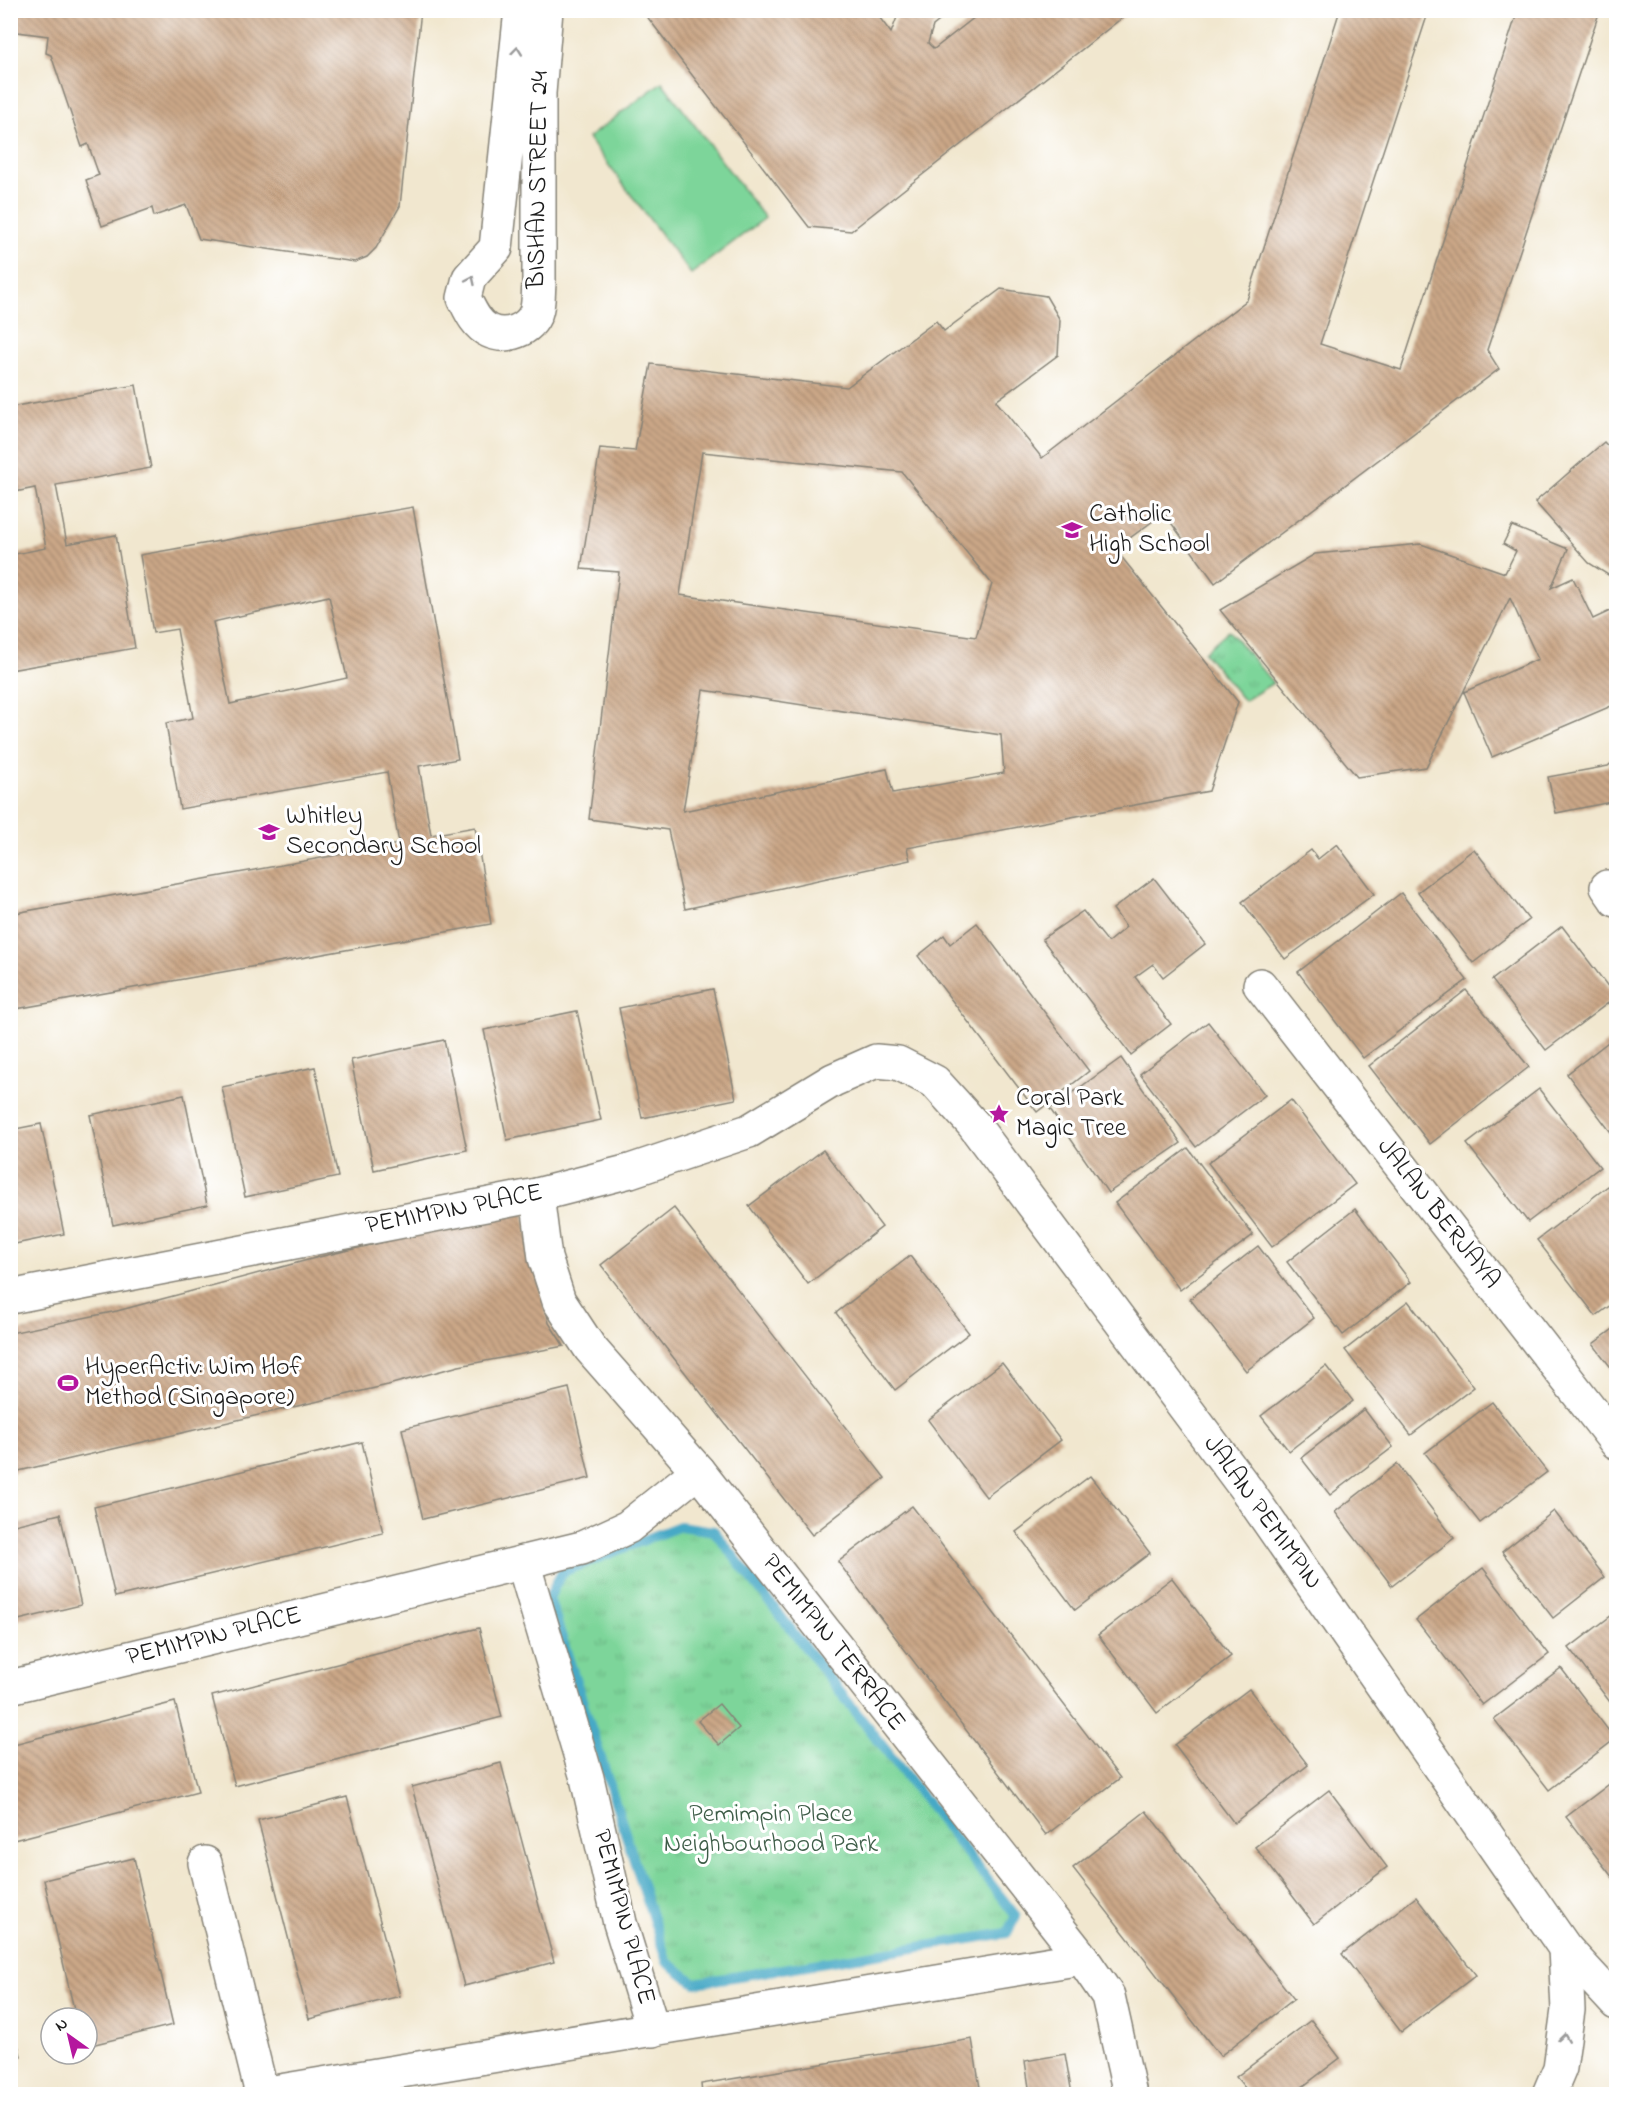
<svg xmlns="http://www.w3.org/2000/svg" width="1627" height="2105" viewBox="0 0 1627 2105" font-family="'Indie Flower',sans-serif">
	<style>
		.park { fill: url(#park-tufts); stroke: #4c785b; stroke-width: 1.5 }
		.pitch { fill: #7dd59a; stroke: #4c785b; stroke-width: 1.5 }
		.lines { fill: none; stroke-linecap: round; stroke-linejoin: round }
		.stream { stroke: #47a9c6; stroke-width: 10 }
		.building { fill: url(#building-back-hatch); fill-rule: evenodd }
		.minor-casing { stroke: #868276; stroke-width: 36 }
		.minor { stroke: #fff; stroke-width: 33 }
		.oneway { stroke: #999 }
		.labels { text-anchor: middle; dominant-baseline: central; stroke-width: 6; stroke-linejoin: round; paint-order: stroke }
		.street-label { font-size: 26px; fill: #1c1c1c; stroke: #fff }
		.poi-label { font-size: 26px; fill: #1c1c1c; stroke: #fff; text-anchor: start }
		.park-label { font-size: 26px; fill: #3e5d48; stroke: #fff }
	</style>
	<defs>
		<pattern id="park-tufts" width="24" height="20" patternUnits="userSpaceOnUse" patternTransform="scale(1.5)"><rect width="24" height="20" fill="#7dd59a"/><path d="M3 7l-1-3M5 7V3M7 7l1-3M15 17l-1-3M17 17v-4M19 17l1-3" fill="none" stroke="#6bb684"/></pattern>
		<pattern id="building-back-hatch" width="6" height="6" patternUnits="userSpaceOnUse" patternTransform="scale(1.5)"><rect width="6" height="6" fill="#cba787"/><path d="M-1 5l2 2M0 0l6 6M5-1l2 2" fill="none" stroke="#a4876e"/></pattern>
	</defs>
	<rect width="100%" height="100%" fill="#fff"/>
	<filter id="ink" filterUnits="userSpaceOnUse"><feTurbulence type="fractalNoise" baseFrequency=".0167" numOctaves="2"/><feDisplacementMap in="SourceGraphic" scale="12" xChannelSelector="R" yChannelSelector="G"/><feConvolveMatrix kernelMatrix="1 2 1 2 8 2 1 2 1" color-interpolation-filters="sRGB"/></filter>
	<filter id="wash" filterUnits="userSpaceOnUse"><feTurbulence type="fractalNoise" baseFrequency=".008" numOctaves="4" result="noise"/><feDisplacementMap in="SourceGraphic" scale="24" xChannelSelector="R" yChannelSelector="G"/><feGaussianBlur stdDeviation="1.35" result="paint"/><feColorMatrix in="noise" values="0 0 0 0 0 0 0 0 0 0 0 0 0 0 0 0 0 1.4 0 .05"/><feComposite in="paint" operator="in"/></filter>
	<g filter="url(#wash)">
		<rect width="100%" height="100%" fill="#f1e7cf"/>
		<g class="park">
			<path d="M1229,630l44,53 -29,18 -40,-49z"/>
			<path d="M680,1526l34,5 302,385 -9,17 -312,50 -28,-21 -118,-364 13,-26z"/>
		</g>
		<path class="pitch" d="M662,82l103,136 -74,56 -103,-136z"/>
		<g class="lines">
			<path class="stream" d="M680,1526l34,5 302,385 -9,17 -312,50 -28,-21 -118,-364 13,-26z"/>
		</g>
		<g id="blocks">
			<g class="building">
				<path d="M10,10h411l-21,196 -24,42 -9,9 -12,5 -156,-23 -13,-34 -32,11 -2,-8 -50,18 -16,-46 13,-5 -11,-31 -6,3 -31,-92 -5,-2 2,-17 -38,-5z"/>
				<path d="M642,10h232l17,23 8,-21 -2,-2h56l-20,16 -5,17 6,6 50,-39h148l-281,221 -42,-4z"/>
				<path d="M1340,10h89l-109,334 81,26 117,-360h82l-113,340 12,19 -284,214 -51,-70 -49,36 123,153 -29,89 -302,57 3,12 -225,49 -17,-79 -79,-11 30,-247 -38,-3 19,-121 35,3 16,-87 196,23 89,-66 8,10 57,-42 45,7 14,24 -2,35 -62,46 46,57 205,-158zM702,452l200,20 90,112 -16,53 -296,-42zM703,690l298,45 3,38 -111,20 -6,-24 -204,42z"/>
				<path d="M136,385l15,83 -95,17 11,59 49,-9 19,113 -125,22v-115l36,-7 -11,-60 -25,5v-86z"/>
				<path d="M1604,442l12,13v125l-27,-17 -54,-61z"/>
				<path d="M413,507l45,252 -39,7 12,69 44,-8 16,97 -481,86v-96l389,-70 -12,-72 -207,37 -14,-86 27,-5 -16,-89 -24,4 -13,-78zM329,596l18,82 -117,26 -17,-82z"/>
				<path d="M1512,526l56,23 -17,39 22,-10 20,41 19,-9 4,9v85l-124,53 -28,-65 74,-33 -28,-61 -84,169 -69,10 -137,-167 95,-56 106,-10 84,29 11,-22 -13,-7z"/>
				<path d="M1616,759v42l-60,12 -8,-36 60,-11z"/>
				<path d="M1337,844l37,50 -89,65 -43,-57 69,-52 7,9z"/>
				<path d="M1474,849l55,71 -56,43 -55,-71z"/>
				<path d="M1154,878l51,66 -42,33 -10,-13 -18,13 36,47 -40,31 -89,-116 41,-28 25,31 18,-15 -13,-18z"/>
				<path d="M1401,893l66,87 -104,78 -65,-86z"/>
				<path d="M977,923l112,148 -52,41 -119,-156 26,-21 6,9z"/>
				<path d="M1562,926l54,71 -70,53 -54,-70z"/>
				<path d="M713,989l23,110 -94,19 -23,-110z"/>
				<path d="M1466,990l63,77 -99,77 -61,-78z"/>
				<path d="M577,1011l24,109 -94,20 -23,-110z"/>
				<path d="M1208,1022l57,73 -69,52 -56,-73z"/>
				<path d="M1616,1036v103l-49,-65z"/>
				<path d="M444,1040l23,110 -93,20 -23,-110z"/>
				<path d="M1121,1058l60,85 -73,50 -58,-84z"/>
				<path d="M315,1067l23,110 -93,20 -23,-110z"/>
				<path d="M1539,1089l61,78 -72,55 -61,-78z"/>
				<path d="M184,1095l23,110 -94,20 -23,-110z"/>
				<path d="M1291,1100l64,84 -83,63 -64,-84z"/>
				<path d="M41,1124l23,110 -54,11v-115z"/>
				<path d="M1188,1148l65,87 -73,55 -65,-87z"/>
				<path d="M823,1150l59,77 -74,57 -59,-78z"/>
				<path d="M1608,1186l8,10v105l-20,15 -59,-76z"/>
				<path d="M674,1208l211,270 -73,57 -211,-270z"/>
				<path d="M1355,1209l56,73 -68,53 -56,-73z"/>
				<path d="M524,1213l25,110 15,23 -105,20 -71,19 -378,88v-140l107,-22 202,-54 104,-24z"/>
				<path d="M1258,1246l56,72 -68,53 -56,-72z"/>
				<path d="M910,1256l59,77 -74,57 -59,-77z"/>
				<path d="M1408,1301l66,86 -63,48 -66,-85z"/>
				<path d="M1616,1327v47l-23,-30z"/>
				<path d="M1002,1363l59,77 -75,57 -58,-77z"/>
				<path d="M1326,1366l27,35 -64,50 -28,-35z"/>
				<path d="M569,1388l21,90 -167,41 -21,-90z"/>
				<path d="M1492,1402l55,70 -67,51 -55,-70z"/>
				<path d="M1364,1409l29,38 -63,48 -29,-37z"/>
				<path d="M362,1442l21,91 -268,64 -21,-90z"/>
				<path d="M1397,1464l57,74 -62,48 -57,-74z"/>
				<path d="M1090,1476l60,77 -75,57 -59,-78z"/>
				<path d="M912,1506l208,272 -74,57 -208,-273z"/>
				<path d="M1554,1511l51,66 -52,41 -51,-66z"/>
				<path d="M60,1514l21,91 -71,17v-96z"/>
				<path d="M1483,1568l66,86 -67,51 -66,-85z"/>
				<path d="M1172,1578l59,78 -74,57 -59,-78z"/>
				<path d="M1616,1612v98l-47,-62z"/>
				<path d="M479,1628l23,89 -267,69 -23,-90z"/>
				<path d="M1561,1668l54,71 -66,51 -55,-71z"/>
				<path d="M1249,1689l59,76 -74,58 -59,-78z"/>
				<path d="M175,1702l23,90 -188,49v-96z"/>
				<path d="M719,1704l20,24 -20,17 -21,-24z"/>
				<path d="M501,1763l53,199 -90,24 -52,-199z"/>
				<path d="M1616,1779v103l-50,-65z"/>
				<path d="M1329,1790l58,77 -73,57 -59,-77z"/>
				<path d="M347,1797l53,199 -91,23 -51,-199z"/>
				<path d="M1146,1811l148,188 -74,57 -147,-188z"/>
				<path d="M134,1858l39,167 -86,21v-28h-11l-32,-138z"/>
				<path d="M1416,1897l60,78 -75,57 -59,-78z"/>
				<path d="M10,2016l11,40 -11,3z"/>
				<path d="M1311,2020l29,38 -47,36h-43l-14,-17z"/>
				<path d="M972,2039l9,55h-279l-1,-10z"/>
				<path d="M1065,2054l7,40h-42l-5,-33z"/>
			</g>
		</g>
	</g>
	<g filter="url(#ink)">
		<use href="#blocks" fill-opacity="0" stroke="#868276" stroke-width="1.5"/>
		<g class="lines">
			<g class="minor-casing">
				<g id="minor">
					<path d="M521,10l-25,238 -27,30 -5,20c6,12 12,27 25,33 17,8 41,-1 47,-19 3,-8 2,-20 3,-28v-191l7,-83"/>
					<path d="M1607,887l9,13"/>
					<path d="M1260,985l356,457"/>
					<path d="M537,1195l8,63 14,43 31,47 108,123 384,487 26,38 22,98"/>
					<path d="M10,1297l527,-102 93,-24 119,-40 84,-51 43,-19 22,2 37,19 38,42 273,365 319,459 51,55"/>
					<path d="M523,1562l64,216 33,145 33,107"/>
					<path d="M10,1687l572,-139 46,-21 70,-56"/>
					<path d="M205,1863l57,231"/>
					<path d="M262,2094l820,-136"/>
					<path d="M1549,2094l11,-26 8,-58 -3,-62"/>
				</g>
			</g>
			<use href="#minor" class="minor"/>
		</g>
		<defs><path id="oneway-chevron" d="M-2-3.5L2.5 0L-2 3.5" fill="none" stroke-width="1.6" stroke-linecap="round" stroke-linejoin="round" transform="scale(1.5)"/></defs>
		<g class="oneway">
			<use href="#oneway-chevron" transform="translate(517 51) rotate(-84)"/>
			<use href="#oneway-chevron" transform="translate(471 280) rotate(-65)"/>
			<use href="#oneway-chevron" transform="translate(1564 2038) rotate(-82)"/>
		</g>
	</g>
	<defs>
		<g id="school-bare" transform="scale(1.62)"><path d="M0-5L7-2L0 1L-7-2ZM-4 1L0 2.5L4 1V4Q0 6-4 4Z" fill="#b5179e" stroke="#fff" stroke-width="2.5" paint-order="stroke"/></g>
		<g id="sight-bare" transform="scale(1.62)"><path d="M0-6L1.8-2.2L6-1.7L2.9 1.2L3.7 5.4L0 3.3L-3.7 5.4L-2.9 1.2L-6-1.7L-1.8-2.2Z" fill="#b5179e" stroke="#fff" stroke-width="2.5" paint-order="stroke"/></g>
		<g id="stadium-bare" transform="scale(1.62)"><path d="M0-5a6.5 5 0 1 0 0 10a6.5 5 0 1 0 0-10ZM-3.5-1.8h7v3.6h-7Z" fill="#b5179e" stroke="#fff" stroke-width="2.5" paint-order="stroke"/></g>
	</defs>
	<g fill-rule="evenodd">
		<use href="#school-bare" x="1072" y="530"/>
		<use href="#school-bare" x="269" y="832"/>
		<use href="#sight-bare" x="999" y="1114"/>
		<use href="#stadium-bare" x="68" y="1383"/>
	</g>
	<g class="labels">
		<g class="street-label">
			<text transform="translate(539 180) rotate(-89)">BISHAN STREET 24</text>
			<text transform="translate(454 1210) rotate(-11)">PEMIMPIN PLACE</text>
			<text transform="translate(1438 1214) rotate(52)">JALAN BERJAYA</text>
			<text transform="translate(1262 1513) rotate(54)">JALAN PEMIMPIN</text>
			<text transform="translate(214 1637) rotate(-14)">PEMIMPIN PLACE</text>
			<text transform="translate(833 1643) rotate(52)">PEMIMPIN TERRACE</text>
			<text transform="translate(623 1917) rotate(75)">PEMIMPIN PLACE</text>
		</g>
		<g class="poi-label">
			<text x="1089" y="515">Catholic<tspan x="1089" dy="30">High School</tspan></text>
			<text x="286" y="817">Whitley<tspan x="286" dy="30">Secondary School</tspan></text>
			<text x="1016" y="1099">Coral Park<tspan x="1016" dy="30">Magic Tree</tspan></text>
			<text x="85" y="1368">HyperActiv: Wim Hof<tspan x="85" dy="30">Method (Singapore)</tspan></text>
		</g>
		<g class="park-label">
			<text x="771" y="1815">Pemimpin Place<tspan x="771" dy="30">Neighbourhood Park</tspan></text>
		</g>
	</g>
	<rect width="1627" height="2105" fill="none" stroke="#fff" stroke-width="36"/>
	<g transform="translate(69 2036) rotate(326)"><circle r="28" fill="#ffffff" stroke="#a4a4a4" stroke-width="1.5"/>
	<path d="M0-4.5L10 22L0 15L-10 22Z" fill="#b5179e"/>
	<text y="-9" font-size="16" font-weight="bold" text-anchor="middle" fill="#1c1c1c">N</text>
	</g>
</svg>
